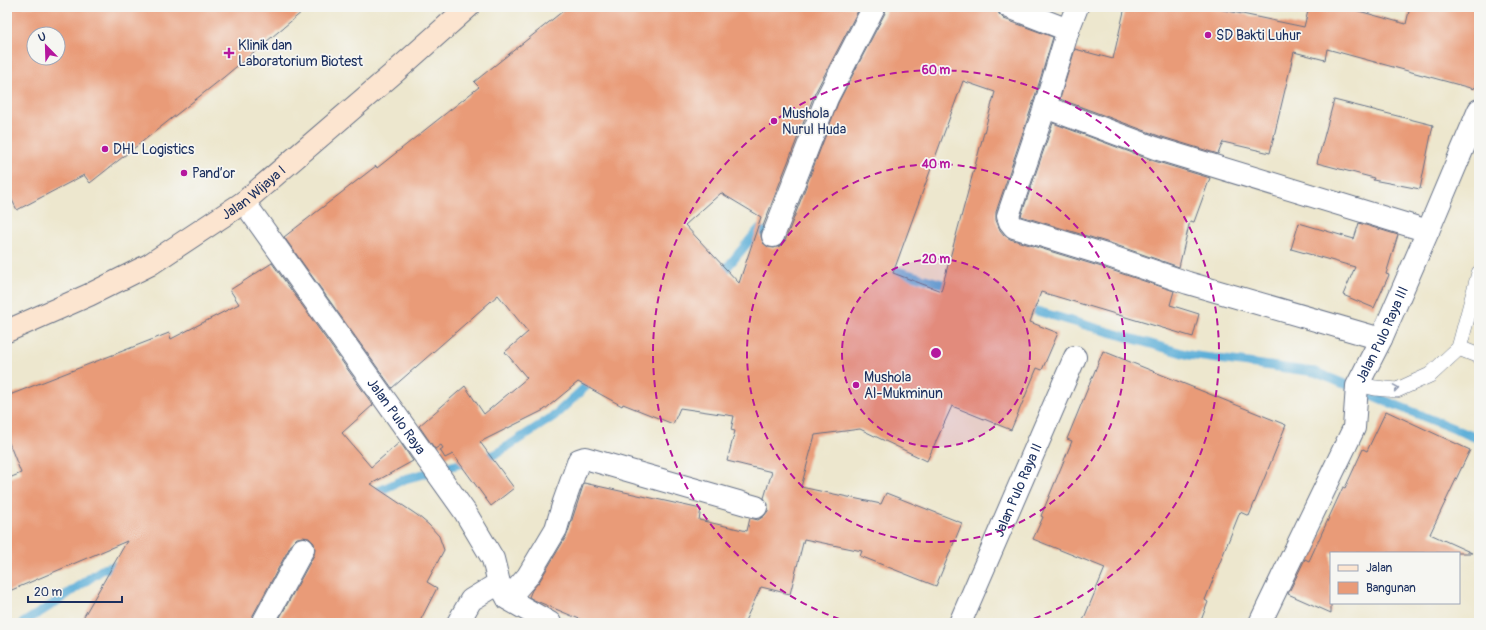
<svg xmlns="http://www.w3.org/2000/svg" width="1486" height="630" viewBox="0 0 1486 630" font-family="Pangolin,sans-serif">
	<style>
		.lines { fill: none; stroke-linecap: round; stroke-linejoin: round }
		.stream { stroke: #5dafd8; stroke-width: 9 }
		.building { fill: #e99b78; fill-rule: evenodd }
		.service-casing { stroke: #646f85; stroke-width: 16 }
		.minor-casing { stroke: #646f85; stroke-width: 24 }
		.secondary-casing { stroke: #646f85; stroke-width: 24 }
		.service { stroke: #fff; stroke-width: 15 }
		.minor { stroke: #fff; stroke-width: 22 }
		.secondary { stroke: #fce5d0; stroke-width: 22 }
		.oneway { stroke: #8d97ae }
		.ring { fill: none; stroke: #b5179e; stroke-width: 2; stroke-dasharray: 7 5 }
		.poi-dot { fill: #b5179e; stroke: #f6f6f2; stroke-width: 1.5 }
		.labels { text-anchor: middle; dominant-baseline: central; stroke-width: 3.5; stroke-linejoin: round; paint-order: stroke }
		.poi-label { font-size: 14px; fill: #1b2f5e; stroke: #f6f6f2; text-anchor: start }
		.street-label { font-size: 14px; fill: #1b2f5e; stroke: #f6f6f2 }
		.centre { fill: #b5179e; stroke: #f6f6f2; stroke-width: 2 }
		.ring-label { font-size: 12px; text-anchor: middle; font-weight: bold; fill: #b5179e; stroke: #f6f6f2; stroke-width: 3.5; stroke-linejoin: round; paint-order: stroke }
	</style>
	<rect width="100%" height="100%" fill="#f6f6f2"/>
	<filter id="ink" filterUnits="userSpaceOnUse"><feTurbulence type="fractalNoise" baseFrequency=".025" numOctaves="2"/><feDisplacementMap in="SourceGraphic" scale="8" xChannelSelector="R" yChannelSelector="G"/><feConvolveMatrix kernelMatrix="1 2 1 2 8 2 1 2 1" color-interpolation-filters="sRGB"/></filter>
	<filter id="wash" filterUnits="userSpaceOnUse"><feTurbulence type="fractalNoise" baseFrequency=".012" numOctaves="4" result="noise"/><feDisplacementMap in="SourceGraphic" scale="16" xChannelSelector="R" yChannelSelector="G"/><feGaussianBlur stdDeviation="0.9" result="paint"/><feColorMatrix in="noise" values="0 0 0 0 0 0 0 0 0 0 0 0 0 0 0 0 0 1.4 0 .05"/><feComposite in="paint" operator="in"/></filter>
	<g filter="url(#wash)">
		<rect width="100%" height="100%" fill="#ede7ce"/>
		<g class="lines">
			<g class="stream">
				<path d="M883,267l70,20"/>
				<path d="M717,276l8,-6 33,-40 39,13"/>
				<path d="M1023,307l166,48 126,17 164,67"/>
				<path d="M370,495l35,-16 91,-25 58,-38 40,-37"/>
				<path d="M23,623l30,-19 50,-35 21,-5"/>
			</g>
		</g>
		<g id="blocks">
			<g class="building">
				<path d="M7,7h301l-84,70 -134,106 -6,-8 -67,35 -10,-20zM34,34h24v24h-24z"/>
				<path d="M568,7h292l-45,86 -54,138v6l2,6 5,4 6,1 6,-2 5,-5 53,-138 47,-90 1,-6h111l2,7 5,5 49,18 -20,66 -37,109v8l4,10 4,5 6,4 95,29 69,23 -4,14 29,9 -6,23 -152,-45 -11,30 28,11 -16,37 -5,-2 -26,62 -59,-24 -25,55 -67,-32 -45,6 -14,52 80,17 5,-11 76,30 -26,63 -76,-30 2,-5 -58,-12 -14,55 -29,-7 -17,36h-155l-55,-23 -5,-3 3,-7 7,-8 28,-47 17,-52 117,26 -2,11 48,11 3,-13 8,2 6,-4 4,-5v-7l-4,-6 8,-26 -45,-11 8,-30 -4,-1 3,-14 -54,-8 -7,16 -50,-20 -1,2 -44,-24 -34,28 -64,32 34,46 -23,18 -38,-52 -8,4 -5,-8 3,-2 -2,-3 -6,4 -16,-23 46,-40 19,28 43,-36 -22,-26 23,-20 -30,-37 -106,93 -108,-151 92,-71 1,2 102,-81 -5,-5zM963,81l32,11 -54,199 -48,-18zM721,193l40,24 -22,66 -54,-58z"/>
				<path d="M1125,7h84l95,20 5,-20h35l62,17 4,-17h58l11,2v64l-5,16 -147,-40 -2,11 -31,-8 -24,101 -47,-11 -5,12 -59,-18 -99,-37 15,-50 38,10z"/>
				<path d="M1334,100l99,25 -13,64 -47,-9 1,-2 -57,-15z"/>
				<path d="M1053,123l98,37 59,18 -16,44 -4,-1 -11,46 -66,-23 -92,-28z"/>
				<path d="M1299,223l55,16 5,-16 39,12 -12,39 3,1 -15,33 -31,-13 12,-28 -64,-18z"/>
				<path d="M272,263l101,142 -31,28 29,34 29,-25 13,19 -42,23 46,31 12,10 10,11 5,14 -17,32 10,6 -18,35h-142l37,-68 1,-7 -1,-5 -5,-5 -6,-1 -6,1 -5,5 -40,74 -1,6h-171l47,-82 -120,51v-113l14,-6 -14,-35v-42l162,-63 2,6 68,-35 -9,-14z"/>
				<path d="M1103,351l183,74 -37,91 -9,-4 -35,88 3,2 -8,21h-118l23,-55 -72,-29 10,-22 -2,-1 31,-75 -5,-2z"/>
				<path d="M1386,411l84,39 -40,84 42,19h-141v60l-43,-19 17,-35 4,2 34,-74 2,1 18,-39 4,2z"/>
			</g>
		</g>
	</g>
	<g filter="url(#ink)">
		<use href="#blocks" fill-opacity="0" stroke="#646f85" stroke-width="1"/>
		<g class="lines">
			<g class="service-casing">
				<g id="service">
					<path d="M1479,273l-20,75 20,8"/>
					<path d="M1358,384l17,4 22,2 33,-15 29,-27"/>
				</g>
			</g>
			<g class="minor-casing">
				<g id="minor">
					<path d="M1009,7l59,23"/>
					<path d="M1077,7l-9,23 -23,77 110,41 273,83"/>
					<path d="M1045,107l-37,109 2,6 4,5 95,29 79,27 193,56"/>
					<path id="s1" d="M244,202l221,310 28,47 6,24 9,16 42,24"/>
					<path d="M773,236l54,-138 47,-91"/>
					<path d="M508,599l20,-23 28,-47 8,-27 15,-42 6,-2 171,49"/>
					<path d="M263,623l40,-74"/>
					<path d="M458,623l13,-23 28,-17"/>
					<path id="s2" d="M960,623l115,-266"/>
					<path id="s3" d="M1260,623l94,-195 3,-42 24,-47 47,-108 51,-121"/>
				</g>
			</g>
			<g class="secondary-casing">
				<g id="secondary">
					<path id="s4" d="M7,331l82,-36 60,-30 95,-63 151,-130 73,-65"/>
				</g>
			</g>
			<use href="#service" class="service"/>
			<use href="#minor" class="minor"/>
			<use href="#secondary" class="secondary"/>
		</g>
		<defs><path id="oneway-chevron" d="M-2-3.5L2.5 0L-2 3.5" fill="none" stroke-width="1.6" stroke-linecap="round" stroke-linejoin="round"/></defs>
		<use class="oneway" href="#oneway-chevron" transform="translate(1396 388) rotate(-9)"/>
	</g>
	<circle cx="936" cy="353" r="94" fill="#b5179e" fill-opacity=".12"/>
	<g class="ring">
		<circle cx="936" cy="353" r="94"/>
		<circle cx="936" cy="353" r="189"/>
		<path d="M851 623A283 283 0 1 1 1021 623"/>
	</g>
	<g class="poi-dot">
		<circle cx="1208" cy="35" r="4"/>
		<path d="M227 47h4v4h4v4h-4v4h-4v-4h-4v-4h4z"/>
		<circle cx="774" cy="121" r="4"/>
		<circle cx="105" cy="149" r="4"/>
		<circle cx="184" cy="173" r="4"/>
		<circle cx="856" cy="385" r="4"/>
	</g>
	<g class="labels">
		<g class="poi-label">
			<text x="1216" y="35">SD Bakti Luhur</text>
			<text x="238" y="45">Klinik dan<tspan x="238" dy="16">Laboratorium Biotest</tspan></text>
			<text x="782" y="113">Mushola<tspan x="782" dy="16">Nurul Huda</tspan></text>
			<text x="113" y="149">DHL Logistics</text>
			<text x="192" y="173">Pand’or</text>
			<text x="864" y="377">Mushola<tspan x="864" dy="16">Al-Mukminun</tspan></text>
		</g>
		<g class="street-label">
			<text stroke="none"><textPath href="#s4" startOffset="284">Jalan Wijaya I</textPath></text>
			<text stroke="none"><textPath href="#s3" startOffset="316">Jalan Pulo Raya III</textPath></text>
			<text stroke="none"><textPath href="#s1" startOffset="263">Jalan Pulo Raya</textPath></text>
			<text stroke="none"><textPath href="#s2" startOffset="145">Jalan Pulo Raya II</textPath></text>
		</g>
	</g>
	<circle cx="936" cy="353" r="6" class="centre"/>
	<g class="ring-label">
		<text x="936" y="74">60 m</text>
		<text x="936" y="168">40 m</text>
		<text x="936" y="263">20 m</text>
	</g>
	<rect width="1486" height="630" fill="none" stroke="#f6f6f2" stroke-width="24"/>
	<rect x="1330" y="552" width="130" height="52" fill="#f6f6f2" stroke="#9ea6b7"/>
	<rect x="1338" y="565" width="20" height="6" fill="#fce5d0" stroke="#9ea6b7"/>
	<text x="1366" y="572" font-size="12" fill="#1b2f5e">Jalan</text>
	<rect x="1338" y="582" width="20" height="12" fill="#e99b78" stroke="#9ea6b7"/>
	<text x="1366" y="592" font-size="12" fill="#1b2f5e">Bangunan</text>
	<g transform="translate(46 46) rotate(337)"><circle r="19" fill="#f6f6f2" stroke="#9ea6b7"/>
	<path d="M0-3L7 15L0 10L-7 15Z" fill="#b5179e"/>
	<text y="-6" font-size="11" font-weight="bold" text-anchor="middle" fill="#1b2f5e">U</text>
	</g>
	<path d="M28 596v6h94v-6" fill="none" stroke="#1b2f5e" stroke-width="2"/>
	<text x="34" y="596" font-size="12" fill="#1b2f5e" stroke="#f6f6f2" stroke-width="3" paint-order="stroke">20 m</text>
</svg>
